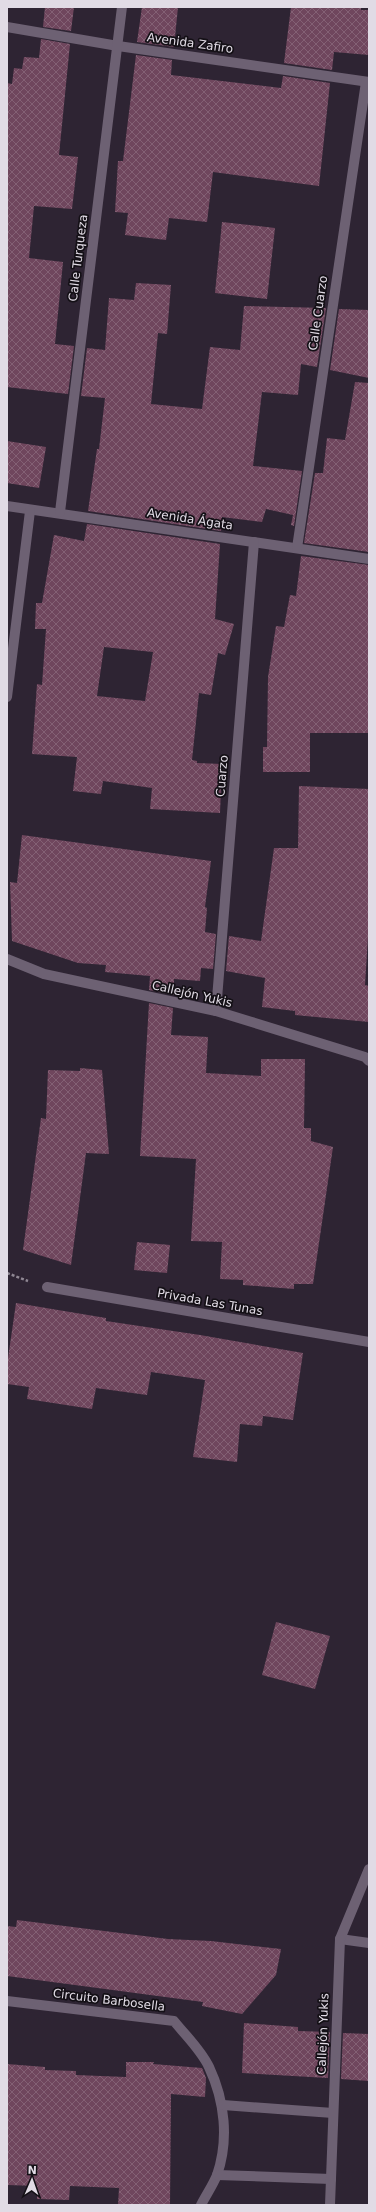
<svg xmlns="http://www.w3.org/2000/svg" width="376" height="2212" viewBox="0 0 376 2212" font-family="'DejaVu Sans',sans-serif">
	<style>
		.building { fill: url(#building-cross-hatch); fill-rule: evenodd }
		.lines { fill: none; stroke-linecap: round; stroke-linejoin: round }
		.path { stroke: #8f8793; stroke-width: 2.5; stroke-dasharray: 3 2; stroke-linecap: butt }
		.minor { stroke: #6d6173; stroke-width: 10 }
		.labels { text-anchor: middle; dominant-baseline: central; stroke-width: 3.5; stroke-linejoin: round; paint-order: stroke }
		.street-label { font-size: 12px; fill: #e1dbe5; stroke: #141016 }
	</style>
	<defs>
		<pattern id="building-cross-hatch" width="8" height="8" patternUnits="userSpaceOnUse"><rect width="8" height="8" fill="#6f465d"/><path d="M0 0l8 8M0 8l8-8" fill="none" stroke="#836074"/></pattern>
	</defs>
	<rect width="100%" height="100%" fill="#2e2433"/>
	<g class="building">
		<path d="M45,7h29l-3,24 -28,-4z"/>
		<path d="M142,7h36l-4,40 -37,-5z"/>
		<path d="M291,7h70v3h8v45l-35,-3 -2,18 -48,-7z"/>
		<path d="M41,39l29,5 -11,111 19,2 -6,52 -38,-3 -5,52 34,4 -8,82 19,2 -6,48 -61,-7v-304l5,1 2,-16 8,1 2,-12 15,1z"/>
		<path d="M136,55l36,5 -1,15 110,13 2,-12 47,7 -11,103 -106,-14 -6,50 -38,-4 -3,22 -41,-5 3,-22 -13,-1 3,-51h5z"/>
		<path d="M222,222l53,6 -8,71 -52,-6z"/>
		<path d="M136,283l35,2 -4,49 -9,-1 -7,71 51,5 8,-62 30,3 4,-44 82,2 -9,59 -16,-3 -3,31 -36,-3 -9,74 49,5 -8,55 -3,-1 2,-10 -27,-6 -4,13 -40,-5 -1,14 -133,-20 9,-62h2l6,-51 -24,-2 6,-48 18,2 4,-52 25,2z"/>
		<path d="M339,309l30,1v68l-39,-8z"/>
		<path d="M355,382l14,1v169l-65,-9 11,-70h8l4,-35 18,2z"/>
		<path d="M7,441l39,6 -7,41 -32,-5z"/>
		<path d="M87,524l133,20 -5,75 19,5 -9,31 -7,-2 -7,42 -12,-2 -7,67 5,1v2l25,1 -2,49 -70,-4 2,-21 -49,-7 -2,13 -28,-3 4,-34 -45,-3 5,-70 5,1 4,-56h-11l1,-26h6l12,-68 30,6zM104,647l49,5 -8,49 -48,-5z"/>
		<path d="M301,556l68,9v168h-59v39h-47v-25h4l1,-70 8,-51 8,1 6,-32 6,1z"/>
		<path d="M299,786l70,3v132l-4,64 4,1v36l-74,-7v-4l-33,-4 3,-29 -39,-7 3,-35 32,5 13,-93h24z"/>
		<path d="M22,835l189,26 -6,46 2,1 -2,24 11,2 -3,35 -12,-1 -1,13 -26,-2v16l-25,-5 1,-14 -45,-4 1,-7 -28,-2 -66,-22 -2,-59 7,1z"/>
		<path d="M149,1003l24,5 -2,27 37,2 -2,36 55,3v-17h44l-1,69h7v13l22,6 -20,137h-19v5l-51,-4v-5l-23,-1 2,-37 -31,-1 5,-82 -56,-3z"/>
		<path d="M80,1068l22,2 7,84 -23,-1 -15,112 -48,-15 18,-132 5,1 2,-49 32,1z"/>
		<path d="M137,1242l33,3 -3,28 -33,-3z"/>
		<path d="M16,1303l90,15v3l94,14 103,18 -10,67 -30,-4 -1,10 -22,-2 -3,38 -44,-5 12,-77 -54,-8 -4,23 -51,-7 -4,21 -65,-10 2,-12 -22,-3v-19z"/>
		<path d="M276,1622l54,14 -15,53 -53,-14z"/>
		<path d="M17,1920l151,19 43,2 70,8 -5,26 -34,39 -40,-8 1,-4 -196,-26v-50l9,1z"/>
		<path d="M244,2023l54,4v4l32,1 -2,46 -86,-5z"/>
		<path d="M343,2033l26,1v47l-28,-2z"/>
		<path d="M126,2062h28l-1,2 49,4 4,10 -1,19 -34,-3 -1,111h-52l1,-17 -49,-2 -1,14 -32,-1v-13l-30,-1v-121l38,3v3l31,1v4l50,2z"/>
	</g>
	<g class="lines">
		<path class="path" d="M7,1273l21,8"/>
		<g class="minor">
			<path d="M7,27l111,19 251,36"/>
			<path d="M7,506l362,53"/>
			<path d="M60,512l62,-505"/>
			<path d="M297,548l69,-466"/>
			<path d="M7,697l23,-186"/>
			<path d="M7,959l37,15 172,37 149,46 4,4"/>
			<path d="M216,1011l38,-469"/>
			<path d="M47,1287l322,55"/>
			<path d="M340,1939l29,4"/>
			<path d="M7,2001l167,20c12,15 27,29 35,46 16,34 20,73 8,108 -4,10 -11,20 -16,30"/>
			<path d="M223,2105l110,8"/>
			<path d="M217,2175l114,4"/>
			<path d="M330,2205l10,-266 29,-70"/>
		</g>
	</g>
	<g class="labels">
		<g class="street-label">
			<text transform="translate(190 43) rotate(8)">Avenida Zafiro</text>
			<text transform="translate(78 258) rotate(-83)">Calle Turqueza</text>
			<text transform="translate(318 313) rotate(-82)">Calle Cuarzo</text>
			<text transform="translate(190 519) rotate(9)">Avenida Ágata</text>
			<text transform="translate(222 776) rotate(-85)">Cuarzo</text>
			<text transform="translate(192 994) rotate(13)">Callejón Yukis</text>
			<text transform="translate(210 1302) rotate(10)">Privada Las Tunas</text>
			<text transform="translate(109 2000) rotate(7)">Circuito Barbosella</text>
			<text transform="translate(323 2034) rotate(-88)">Callejón Yukis</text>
		</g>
	</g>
	<rect width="376" height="2212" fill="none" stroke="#e1dbe5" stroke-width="16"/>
	<g transform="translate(32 2180) rotate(2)" stroke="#141016" stroke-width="3" paint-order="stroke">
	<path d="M0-3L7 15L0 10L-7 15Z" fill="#e1dbe5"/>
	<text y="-6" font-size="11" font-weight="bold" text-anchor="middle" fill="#e1dbe5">N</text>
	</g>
</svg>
